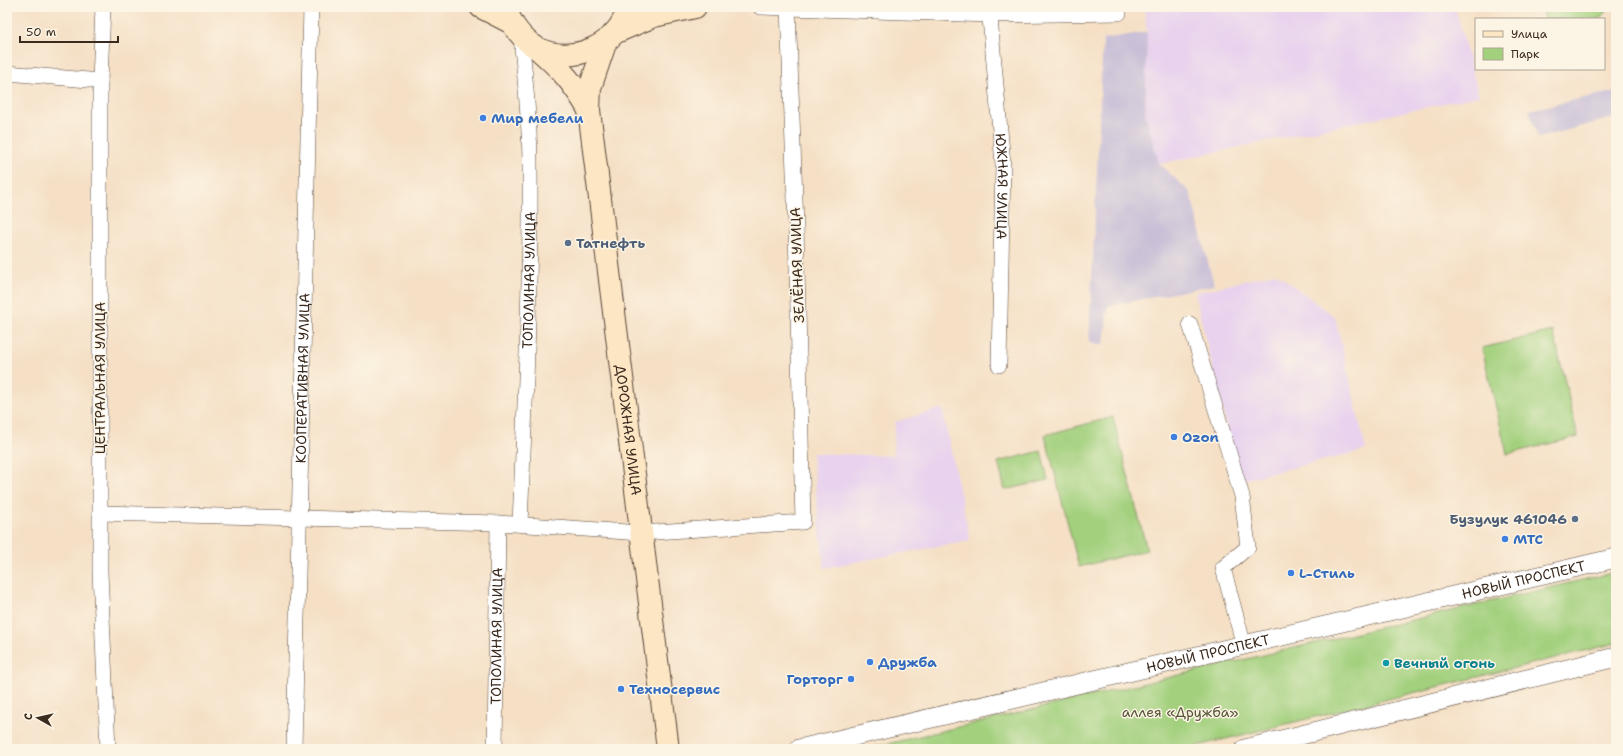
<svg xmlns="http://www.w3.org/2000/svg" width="1623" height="756" viewBox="0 0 1623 756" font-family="'Shantell Sans',sans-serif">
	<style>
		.built { fill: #e8d2ee }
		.industrial { fill: #c9bfd7 }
		.green { fill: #a2d07d; stroke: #6e7d4e }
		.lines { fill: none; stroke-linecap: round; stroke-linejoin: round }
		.minor-casing { stroke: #574537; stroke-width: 16 }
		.tertiary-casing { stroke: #574537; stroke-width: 20 }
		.secondary-casing { stroke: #574537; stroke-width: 24 }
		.minor { stroke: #fff; stroke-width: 15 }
		.tertiary { stroke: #fff; stroke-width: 19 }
		.secondary { stroke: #fce6c4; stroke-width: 22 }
		.shop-dot { fill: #3f7fe0; stroke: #fcf5e5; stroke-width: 1.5 }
		.service-dot { fill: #5c6f8a; stroke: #fcf5e5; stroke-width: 1.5 }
		.culture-dot { fill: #0f9aa8; stroke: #fcf5e5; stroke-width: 1.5 }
		.labels { text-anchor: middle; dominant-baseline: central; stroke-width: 3; stroke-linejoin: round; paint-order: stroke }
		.shop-label { font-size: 14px; font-weight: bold; fill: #366cbe; stroke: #fcf5e5; text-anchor: start }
		.street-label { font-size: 14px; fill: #3b2a1e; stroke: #fcf5e5 }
		.service-label { font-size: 14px; font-weight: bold; fill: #4e5e75; stroke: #fcf5e5; text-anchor: start }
		.culture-label { font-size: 14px; font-weight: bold; fill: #0d838f; stroke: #fcf5e5; text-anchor: start }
		.park-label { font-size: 14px; fill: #555436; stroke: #fcf5e5 }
	</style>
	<rect width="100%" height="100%" fill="#fcf5e5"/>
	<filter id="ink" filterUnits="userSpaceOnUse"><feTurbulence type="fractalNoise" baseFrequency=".025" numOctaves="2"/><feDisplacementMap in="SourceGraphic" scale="8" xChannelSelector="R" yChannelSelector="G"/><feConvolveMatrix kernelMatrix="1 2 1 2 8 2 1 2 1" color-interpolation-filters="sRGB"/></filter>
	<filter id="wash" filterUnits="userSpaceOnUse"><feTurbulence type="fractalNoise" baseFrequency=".012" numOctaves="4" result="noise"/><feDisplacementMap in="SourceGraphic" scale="16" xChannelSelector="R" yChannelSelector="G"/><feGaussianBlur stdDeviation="0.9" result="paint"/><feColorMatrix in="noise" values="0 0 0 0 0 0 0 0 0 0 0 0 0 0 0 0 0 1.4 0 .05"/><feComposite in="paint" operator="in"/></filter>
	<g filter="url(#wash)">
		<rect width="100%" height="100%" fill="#f5e0c6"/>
		<g class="built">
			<path d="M1144,7h311l24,89 -320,68 -14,-51 2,-81z"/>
			<path d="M1276,273l59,44 31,133 -127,31 -44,-188z"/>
			<path d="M942,408l28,132 -146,28 -12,-115 81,3 2,-34z"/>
		</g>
		<g class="industrial">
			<path d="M1147,32l-2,81 14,51 31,28 24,93 -106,21 -4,39 -15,-2 14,-304z"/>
			<path d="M1616,91v26l-78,21 -9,-28z"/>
		</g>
		<g class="green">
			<path d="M1542,7h68l-11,12h-54z"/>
			<path d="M1553,331l25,106 -71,17 -25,-106z"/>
			<path d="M1113,417l34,133 -68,17 -34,-132z"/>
			<path d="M1041,451l7,29 -43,10 -7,-28z"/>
			<path d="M1616,572v71l-431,106h-320z"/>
		</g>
	</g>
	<g filter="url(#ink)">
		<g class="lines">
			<g class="minor-casing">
				<g id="minor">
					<path d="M103,7l-3,74v491l8,177"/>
					<path d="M760,7l230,8 129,-2"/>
					<path id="s1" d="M989,7l14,157 -4,201"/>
					<path d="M7,73l93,8"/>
					<path d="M1190,324l52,172 6,51 -25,21 21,78"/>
					<path d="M100,513l398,10 143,10 162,-11 -7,-295 -8,-220"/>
					<path id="s2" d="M520,524c5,-119 11,-239 10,-359 0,-43 -5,-86 -9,-129"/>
					<path id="s3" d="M294,749l17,-742"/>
					<path id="s4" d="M495,749l3,-226"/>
				</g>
			</g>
			<g class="tertiary-casing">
				<g id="tertiary">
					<path id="s5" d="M799,749l817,-191"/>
					<path d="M1245,749l371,-92"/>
				</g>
			</g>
			<g class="secondary-casing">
				<g id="secondary">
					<path d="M481,7l31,16"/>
					<path d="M505,7c6,17 16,32 32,41 34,18 83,-2 91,-41"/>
					<path d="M614,33l40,-17 41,-9"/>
					<path id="s6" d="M606,41l-16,47 -1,22 79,639"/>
					<path d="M539,50c23,20 35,34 50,60"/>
				</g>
			</g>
			<use href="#minor" class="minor"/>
			<use href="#tertiary" class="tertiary"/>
			<use href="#secondary" class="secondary"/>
		</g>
	</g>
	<g class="shop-dot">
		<circle cx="483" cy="118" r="4"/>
		<circle cx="1174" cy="437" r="4"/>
		<circle cx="1505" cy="539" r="4"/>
		<circle cx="1291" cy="573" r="4"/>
		<circle cx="870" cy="662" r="4"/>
		<circle cx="851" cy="679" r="4"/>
		<circle cx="621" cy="689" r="4"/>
	</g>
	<g class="service-dot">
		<circle cx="568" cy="243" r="4"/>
		<circle cx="1575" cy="519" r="4"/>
	</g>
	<circle class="culture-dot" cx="1386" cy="663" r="4"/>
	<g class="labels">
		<g class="shop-label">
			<text x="491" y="118">Мир мебели</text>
			<text x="1182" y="437">Ozon</text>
			<text x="1513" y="539">МТС</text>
			<text x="1299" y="573">L-Стиль</text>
			<text x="878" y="662">Дружба</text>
			<text x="843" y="679" text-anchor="end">Горторг</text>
			<text x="629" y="689">Техносервис</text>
		</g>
		<g class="street-label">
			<text stroke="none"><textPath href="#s1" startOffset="180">ЮЖНАЯ УЛИЦА</textPath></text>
			<text transform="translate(797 265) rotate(-92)">ЗЕЛЁНАЯ УЛИЦА</text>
			<text stroke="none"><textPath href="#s2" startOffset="244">ТОПОЛИНАЯ УЛИЦА</textPath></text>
			<text transform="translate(100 378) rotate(-90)">ЦЕНТРАЛЬНАЯ УЛИЦА</text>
			<text stroke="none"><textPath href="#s3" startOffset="371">КООПЕРАТИВНАЯ УЛИЦА</textPath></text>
			<text stroke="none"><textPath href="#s6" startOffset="394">ДОРОЖНАЯ УЛИЦА</textPath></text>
			<text stroke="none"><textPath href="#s5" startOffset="744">НОВЫЙ ПРОСПЕКТ</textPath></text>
			<text stroke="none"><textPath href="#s4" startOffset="113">ТОПОЛИНАЯ УЛИЦА</textPath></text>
			<text stroke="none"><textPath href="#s5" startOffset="420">НОВЫЙ ПРОСПЕКТ</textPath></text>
		</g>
		<g class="service-label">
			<text x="576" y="243">Татнефть</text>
			<text x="1567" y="519" text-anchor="end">Бузулук 461046</text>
		</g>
		<g class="culture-label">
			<text x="1394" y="663">Вечный огонь</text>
		</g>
		<g class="park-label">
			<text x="1180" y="712">аллея «Дружба»</text>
		</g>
	</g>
	<rect width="1623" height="756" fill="none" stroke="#fcf5e5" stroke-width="24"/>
	<rect x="1475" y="18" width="130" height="52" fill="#fcf5e5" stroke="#afa495"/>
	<rect x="1483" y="31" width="20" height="6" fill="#fce6c4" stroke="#afa495"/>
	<text x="1511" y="38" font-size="12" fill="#3b2a1e">Улица</text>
	<rect x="1483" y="48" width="20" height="12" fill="#a2d07d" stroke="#afa495"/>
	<text x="1511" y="58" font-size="12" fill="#3b2a1e">Парк</text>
	<g transform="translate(38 718) rotate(278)" stroke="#fcf5e5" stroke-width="3" paint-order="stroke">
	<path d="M0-3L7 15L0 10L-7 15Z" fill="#3b2a1e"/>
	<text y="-6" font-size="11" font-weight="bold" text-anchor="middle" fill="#3b2a1e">С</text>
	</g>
	<path d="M20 36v6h98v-6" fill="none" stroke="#3b2a1e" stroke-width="2"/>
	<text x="26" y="36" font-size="12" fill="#3b2a1e" stroke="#fcf5e5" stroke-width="3" paint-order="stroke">50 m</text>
</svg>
